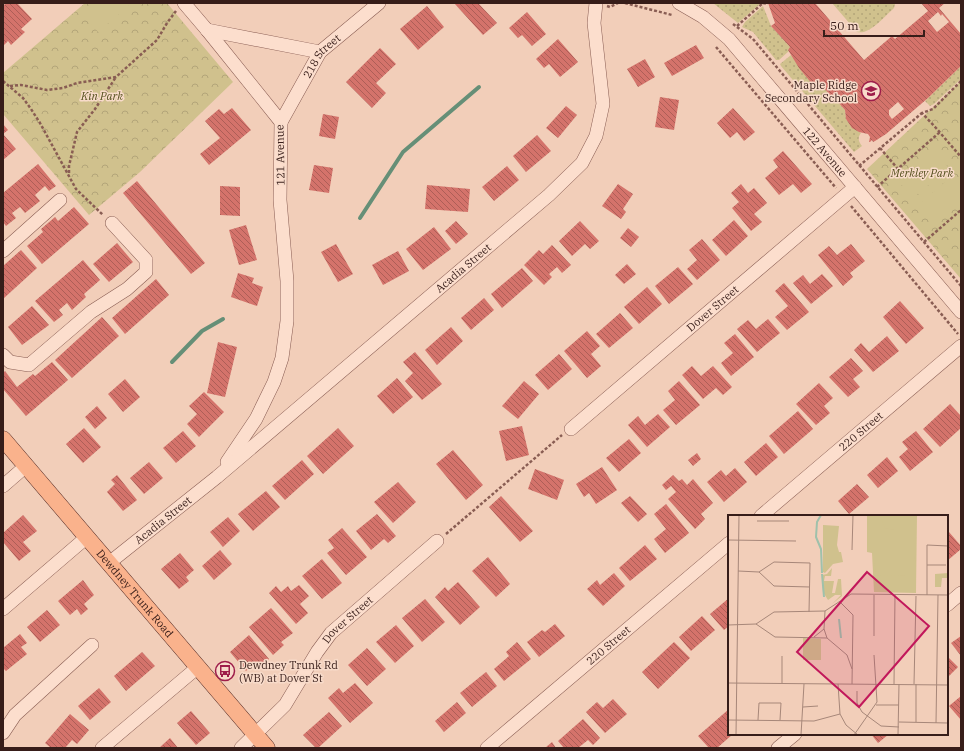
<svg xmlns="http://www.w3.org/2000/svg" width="964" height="751" viewBox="0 0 964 751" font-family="'IBM Plex Serif',serif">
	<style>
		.grass { fill: url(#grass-dots) }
		.park { fill: url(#park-crowns) }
		.garden { fill: #d0c18d }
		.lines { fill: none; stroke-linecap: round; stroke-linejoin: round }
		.stream { stroke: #668f77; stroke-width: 4 }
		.building { fill: url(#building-back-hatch); fill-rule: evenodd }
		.minor-casing { stroke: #895d53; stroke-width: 14 }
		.major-casing { stroke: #562e28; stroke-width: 17 }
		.path { stroke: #895d53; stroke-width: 2.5; stroke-dasharray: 3 2; stroke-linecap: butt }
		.minor { stroke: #fcdecd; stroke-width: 13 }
		.major { stroke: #fab28c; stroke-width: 16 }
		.labels { text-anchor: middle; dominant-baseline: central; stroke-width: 3; stroke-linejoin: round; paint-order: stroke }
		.street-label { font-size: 11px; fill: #371d19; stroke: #f8dbca }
		.poi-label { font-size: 11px; fill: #371d19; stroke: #f8dbca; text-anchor: end }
		.park-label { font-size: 11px; font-style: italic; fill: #55501e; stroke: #f8dbca }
		.inset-river { fill: none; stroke: #9fc1ab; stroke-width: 2 }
		.inset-road { fill: none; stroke: #a78779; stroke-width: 1 }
		.view { fill: #c2185b; fill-opacity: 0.15; stroke: #c2185b; stroke-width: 2 }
		.inset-edge { fill: none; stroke: #371d19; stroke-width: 2 }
	</style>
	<defs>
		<pattern id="grass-dots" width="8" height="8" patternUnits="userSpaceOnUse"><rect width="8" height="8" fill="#d0c18d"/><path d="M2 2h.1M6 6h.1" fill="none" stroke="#b3a579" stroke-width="1.8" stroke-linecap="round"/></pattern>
		<pattern id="park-crowns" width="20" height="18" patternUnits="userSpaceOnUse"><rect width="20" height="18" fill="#d0c18d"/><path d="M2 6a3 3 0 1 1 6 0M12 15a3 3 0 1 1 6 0" fill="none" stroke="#b3a579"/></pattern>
		<pattern id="building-back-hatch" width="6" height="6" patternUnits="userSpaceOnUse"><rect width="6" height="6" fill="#d4736b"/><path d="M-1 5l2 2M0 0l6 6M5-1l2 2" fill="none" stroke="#ad5e57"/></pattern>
	</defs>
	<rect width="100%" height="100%" fill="#f2ceb9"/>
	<g class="grass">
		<path d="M713,3h47v1l-22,19z"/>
		<path d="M832,3h63v1l-1,4c-10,9 -24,27 -37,24z"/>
		<path d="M763,6l8,20 19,21 -2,3 1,1 -10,9h-3l-23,-28 -11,-5 3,-5z"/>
		<path d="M791,55l22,30 5,-4 19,22 1,-1 7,8 1,9 5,7 10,7c-4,5 -2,9 1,13l-8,6 -73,-86 -1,-2z"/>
		<path d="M961,66v13l-27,25 -4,2 -5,-5z"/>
	</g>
	<g class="park">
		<path d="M85,3h82l66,79 -93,90 -51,43 -86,-101v-41z"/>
		<path d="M961,81v198l-94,-110z"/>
	</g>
	<g class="garden">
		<path d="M99,3h33l-34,29 -14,-16z"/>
		<path d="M935,151l14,17 -36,30 -14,-16z"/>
		<path d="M954,174l7,8v15l-28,24 -14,-17z"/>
	</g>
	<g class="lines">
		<g class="stream">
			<path d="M360,218l43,-66 76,-65"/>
			<path d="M172,362l30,-31 21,-12"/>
		</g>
	</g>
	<g class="building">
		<path d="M6,3h11l15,16 -11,10 4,3 -14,13 -3,-4 -5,5v-40z"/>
		<path d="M454,3h24l19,20 -14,12z"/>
		<path d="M768,3h47l49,57 28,-24 3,3 33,-28 -7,-8h24l-6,5 22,26v32l-33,32 -42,36 -11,7 -2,1 -1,-2 -2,2h-1l1,-5 -2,-3 -9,-2 -7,-4 -6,-9 -1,-9 -7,-8 -1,1 -19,-22 -5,4 -14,-17 -11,-18 2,-3 -19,-21 4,-3zM938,12l3,4 1,-2 7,8 -12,10 -9,-11zM898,102l6,7 -12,10 -3,-4v-5z"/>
		<path d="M427,6l17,21 -26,23 -18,-21z"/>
		<path d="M527,12l19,22 -14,12 -10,-11 -4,3 -9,-10z"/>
		<path d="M558,39l20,23 -18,15 -11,-13 -5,4 -8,-9z"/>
		<path d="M696,45l8,13 -32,18 -8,-13z"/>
		<path d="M380,48l16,16 -20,19 10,10 -14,15 -26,-26z"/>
		<path d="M645,59l10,18 -17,10 -11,-18z"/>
		<path d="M660,97l19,3 -5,30 -19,-3z"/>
		<path d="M566,106l11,9 -19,23 -12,-10z"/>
		<path d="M232,108l19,22 -42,35 -9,-11 20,-16 -15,-17 14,-12 5,5z"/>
		<path d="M733,108l22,24 -11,9 -7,-9 -7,6 -13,-15z"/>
		<path d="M323,114l16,3 -4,22 -16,-3z"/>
		<path d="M3,124l5,6 -5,4 13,15 -13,11z"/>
		<path d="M537,135l14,16 -25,21 -13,-16z"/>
		<path d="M783,151l29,33 -11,9 -8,-9 -14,11 -14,-17 13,-11 -5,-7z"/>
		<path d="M38,164l18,22 -7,5 -4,-5 -10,9 5,6 -15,12 -5,-6 -8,6 4,5 -10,8 -3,-4v-29z"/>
		<path d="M314,165l19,3 -4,25 -20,-3z"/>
		<path d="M507,166l12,14 -25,21 -12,-14z"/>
		<path d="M137,181l68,82 -14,11 -68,-81z"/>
		<path d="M618,184l15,10 -10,15 3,3 -5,7 -19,-13z"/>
		<path d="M741,184l7,9 6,-5 13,15 -13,11 8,8 -11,9 -19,-23 7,-6 -8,-9z"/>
		<path d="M427,185l43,4 -2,23 -43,-3z"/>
		<path d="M220,186l20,1v29l-20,-1z"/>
		<path d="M74,207l15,17 -47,40 -15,-18 16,-14 -2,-3 14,-12 3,4z"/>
		<path d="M734,220l14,16 -22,20 -14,-16z"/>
		<path d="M456,221l12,13 -12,10 -11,-13z"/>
		<path d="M580,221l19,20 -9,8 -5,-5 -13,12 -13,-15z"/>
		<path d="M246,225l11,35 -18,5 -10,-35z"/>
		<path d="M434,227l17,22 -28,21 -17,-21z"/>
		<path d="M628,228l11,9 -8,10 -11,-9z"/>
		<path d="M702,239l18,21 -23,20 -10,-11 10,-9 -8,-10z"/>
		<path d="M117,243l16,19 -24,20 -16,-18z"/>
		<path d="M336,244l17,30 -15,8 -17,-30z"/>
		<path d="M851,244l14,17 -15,12 3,4 -10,9 -25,-31 11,-9 8,9z"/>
		<path d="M552,245l19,20 -9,8 -5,-6 -8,7 3,3 -8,8 -20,-20 15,-15 4,4z"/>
		<path d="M21,250l16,18 -34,31v-33z"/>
		<path d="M398,251l11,20 -26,14 -11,-20z"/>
		<path d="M83,260l17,20 -16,14 2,3 -14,13 -5,-7 -8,7 4,5 -9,7 -19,-21z"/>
		<path d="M627,264l9,10 -12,10 -9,-9z"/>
		<path d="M678,267l15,17 -24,20 -14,-18z"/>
		<path d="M522,268l11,13 -31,27 -11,-14z"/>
		<path d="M238,273l16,5 -2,5 11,4 -6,19 -26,-9z"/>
		<path d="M822,274l11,12 -22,18 -18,-21 10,-8 7,9z"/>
		<path d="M156,279l13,16 -44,39 -13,-16z"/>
		<path d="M784,283l25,29 -22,18 -12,-13 13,-11 -13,-15z"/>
		<path d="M647,287l15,17 -23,20 -15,-17z"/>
		<path d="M484,298l10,12 -23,20 -10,-12z"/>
		<path d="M900,301l24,27 -18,16 -23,-27z"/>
		<path d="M32,306l17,19 -27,20 -14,-18z"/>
		<path d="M620,313l13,15 -24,20 -13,-14z"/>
		<path d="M102,317l17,19 -47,42 -17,-18z"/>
		<path d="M768,319l12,14 -23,19 -20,-23 11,-9 8,9z"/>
		<path d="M451,327l12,14 -26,24 -12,-15z"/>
		<path d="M587,331l13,15 -9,8 10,12 -14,12 -23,-27z"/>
		<path d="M735,334l19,23 -23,19 -10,-13 12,-10 -9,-10z"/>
		<path d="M887,336l12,15 -26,21 -19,-22 7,-7 8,9z"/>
		<path d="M218,342l19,5 -12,50 -18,-4z"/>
		<path d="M415,352l27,32 -20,16 -17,-19 8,-8 -10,-11z"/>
		<path d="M559,354l13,15 -24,21 -13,-15z"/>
		<path d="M851,358l12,13 -10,8 7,8 -12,10 -19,-20z"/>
		<path d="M52,362l16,18 -42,36 -23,-27v-16l2,-2 12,16 16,-13 2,2z"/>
		<path d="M692,366l9,10 12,-10 19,21 -9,8 -7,-7 -13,11 -21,-24z"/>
		<path d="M397,378l16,19 -20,17 -16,-18z"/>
		<path d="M125,379l15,18 -17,15 -15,-18z"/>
		<path d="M524,381l15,13 -21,25 -16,-13z"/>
		<path d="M679,381l21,24 -24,20 -13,-15 12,-10 -7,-9z"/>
		<path d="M819,383l14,15 -9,8 6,7 -14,12 -20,-21z"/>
		<path d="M204,392l20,20 -25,25 -12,-13 10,-10 -8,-8z"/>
		<path d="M950,404l11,12v12l-21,19 -17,-18z"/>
		<path d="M97,406l10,12 -12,11 -10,-12z"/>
		<path d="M798,411l15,18 -29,25 -15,-18z"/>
		<path d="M658,414l12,13 -23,20 -19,-22 10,-9 7,9z"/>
		<path d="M522,426l7,29 -23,6 -7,-30z"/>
		<path d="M84,428l17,19 -18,16 -17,-19z"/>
		<path d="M338,428l16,18 -31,28 -16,-18z"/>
		<path d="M183,431l13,15 -20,17 -13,-15z"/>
		<path d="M916,431l17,21 -23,19 -11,-14 9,-8 -6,-7z"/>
		<path d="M629,439l12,14 -22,19 -13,-14z"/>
		<path d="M766,443l12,14 -22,19 -12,-14z"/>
		<path d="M453,450l30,35 -17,15 -30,-36z"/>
		<path d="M697,453l4,6 -8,7 -5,-6z"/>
		<path d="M887,457l11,14 -20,17 -11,-13z"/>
		<path d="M302,460l12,14 -29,26 -13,-14z"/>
		<path d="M149,462l14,16 -19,16 -14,-16z"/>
		<path d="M602,467l15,23 -21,14 -7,-11 -5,4 -8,-13z"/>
		<path d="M735,468l12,14 -23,20 -17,-20 14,-12 5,6z"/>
		<path d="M535,469l29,11 -7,20 -29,-11z"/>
		<path d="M117,475l20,25 -14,11 -16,-19 8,-8 -4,-4z"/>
		<path d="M673,475l6,6 3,-2 5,6 6,-6 20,24 -12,11 4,5 -10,10 -27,-30 8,-7 -5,-6 -5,4 -4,-5z"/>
		<path d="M398,482l18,20 -23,21 -19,-21z"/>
		<path d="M857,484l12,13 -20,17 -11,-13z"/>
		<path d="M266,491l14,16 -27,24 -15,-17z"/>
		<path d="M501,496l32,35 -13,11 -31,-35z"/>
		<path d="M630,496l17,18 -9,8 -17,-19z"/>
		<path d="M666,504l23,29 -24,20 -11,-14 12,-10 -12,-15z"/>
		<path d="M377,514l19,22 -8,7 -4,-4 -13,11 -15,-19z"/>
		<path d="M23,515l14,16 -14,11 8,9 -12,10 -16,-19v-9z"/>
		<path d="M228,517l12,14 -17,16 -13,-15z"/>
		<path d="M342,528l25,29 -21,18 -19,-22 7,-5 -6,-8z"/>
		<path d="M949,532l12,14v3l-14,12v-27z"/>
		<path d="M645,545l12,14 -27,22 -11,-13z"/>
		<path d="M220,550l12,14 -18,16 -12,-14z"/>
		<path d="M180,553l14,17 -8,7 3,4 -10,8 -18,-20z"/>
		<path d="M488,557l22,27 -14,13 -24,-26z"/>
		<path d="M322,559l20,24 -20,16 -20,-23z"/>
		<path d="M614,573l11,13 -22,20 -16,-17 10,-9 3,5z"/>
		<path d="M83,580l11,15 -10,9 4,5 -7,6 -4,-6 -7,6 -12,-14z"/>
		<path d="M458,582l22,25 -20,18 -25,-28 10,-10 3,4z"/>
		<path d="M299,585l10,11 -9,8 8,9 -12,11 -27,-31 7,-7 5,6 7,-6 3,5z"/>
		<path d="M729,598v28l-5,4 -14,-16z"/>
		<path d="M425,599l20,23 -23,20 -20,-24z"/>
		<path d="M271,608l22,25 -12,9 3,3 -11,10 -24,-28z"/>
		<path d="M47,610l13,15 -20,17 -13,-15z"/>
		<path d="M702,616l13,14 -24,21 -12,-14z"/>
		<path d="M555,624l10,12 -26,21 -12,-15 15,-12 3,2z"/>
		<path d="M396,625l18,21 -19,17 -19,-21z"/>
		<path d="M20,634l7,9 -6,4 6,7 -21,17 -3,-3v-20z"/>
		<path d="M249,635l20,24 -10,9 -4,-5 -9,8 -16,-19z"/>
		<path d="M961,636v20l-10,-13z"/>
		<path d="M517,642l14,17 -27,22 -10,-12 15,-13 -3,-4z"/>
		<path d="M674,642l16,16 -32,31 -16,-17z"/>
		<path d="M367,648l19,21 -19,17 -19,-21z"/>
		<path d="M142,652l13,14 -29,25 -12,-15z"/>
		<path d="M947,656l11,11 -11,11z"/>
		<path d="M486,672l11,14 -25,21 -12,-14z"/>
		<path d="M355,683l18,20 -23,20 -22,-25 11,-10 4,5z"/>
		<path d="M99,688l12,14 -21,18 -12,-14z"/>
		<path d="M961,696v24l-12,-14z"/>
		<path d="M613,699l14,15 -22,19 -19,-21 11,-10 6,6z"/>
		<path d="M457,702l9,11 -22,19 -9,-11z"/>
		<path d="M729,709v25h4l-16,14h-8l-11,-12z"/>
		<path d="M191,711l19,22 -14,12 -19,-22z"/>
		<path d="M329,712l13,14 -24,22h-2l-13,-13z"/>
		<path d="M70,714l19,16 -12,14 -5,-4 -7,8h-14l-6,-5z"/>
		<path d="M583,719l17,19 -7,7 -5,-5 -10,8h-14l-6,-7z"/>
		<path d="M871,734h18l-11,9z"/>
		<path d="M170,738l8,10h-19z"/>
		<path d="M552,742l4,6h-11z"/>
	</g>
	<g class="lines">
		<g class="minor-casing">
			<g id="minor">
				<path d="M184,3l23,27 74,92 -1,78 7,81v40l-5,37 -8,24 -18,37 -29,43"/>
				<path id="s1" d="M679,3l24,14 26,22 232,273"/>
				<path d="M207,30l113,22"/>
				<path id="s2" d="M281,122l39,-70 59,-49"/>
				<path d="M3,251l57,-51"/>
				<path d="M3,355l7,7 19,3 62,-53 36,-23 19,-17v-12l-34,-37"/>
				<path id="s3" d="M571,429l284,-242"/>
				<path d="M3,486l23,-20"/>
				<path id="s4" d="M761,516l200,-170"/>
				<path id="s5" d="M109,563l108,-86 332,-282 33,-32 14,-27 7,-32 -9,-81 2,-20"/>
				<path d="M947,605l14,-12"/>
				<path d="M3,609l84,-72"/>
				<path d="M3,733l12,-18 77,-70"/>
				<path d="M102,748l96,-81"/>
				<path id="s6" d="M241,748l44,-43 32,-53 14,-19 106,-92"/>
				<path id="s7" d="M487,748l242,-205"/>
				<path d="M778,748l17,-14"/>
			</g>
		</g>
		<g class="major-casing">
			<g id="major">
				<path id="s8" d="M3,439l264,309"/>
			</g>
		</g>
		<g class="path">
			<path d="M625,3l47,12"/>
			<path d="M763,3l5,1"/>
			<path d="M607,6l3,1 8,-4"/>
			<path d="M733,24l20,15 208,247"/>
			<path d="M737,26l26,-23"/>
			<path d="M716,47l120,141"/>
			<path d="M3,81l20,17 8,11 9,14 36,66 27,26"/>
			<path d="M961,81l-28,28 -11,4 14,15 25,29"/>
			<path d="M10,86l11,-1 26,5 16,-2 14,-5 39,-6 41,-37 10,-17 9,-12"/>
			<path d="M880,148l18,21"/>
			<path d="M859,166l63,-53"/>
			<path d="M69,173v-7l8,-34 18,-23 21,-32"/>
			<path d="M877,187l63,-55"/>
			<path d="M851,206l107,128"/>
			<path d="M924,242l37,-32"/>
			<path d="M446,534l116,-99"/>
		</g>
		<use href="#minor" class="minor"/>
		<use href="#major" class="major"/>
	</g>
	<defs>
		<g id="school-ring" transform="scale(1)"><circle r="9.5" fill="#f8dbca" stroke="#9e1d4a" stroke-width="1.5"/><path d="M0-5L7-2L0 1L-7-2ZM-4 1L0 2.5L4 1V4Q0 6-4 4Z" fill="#9e1d4a"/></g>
		<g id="bus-ring" transform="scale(1)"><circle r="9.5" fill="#f8dbca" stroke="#9e1d4a" stroke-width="1.5"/><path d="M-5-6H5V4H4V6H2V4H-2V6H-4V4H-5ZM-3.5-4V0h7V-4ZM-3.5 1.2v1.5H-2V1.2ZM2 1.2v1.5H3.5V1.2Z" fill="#9e1d4a"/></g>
	</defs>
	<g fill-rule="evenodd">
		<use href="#school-ring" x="871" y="91"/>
		<use href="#bus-ring" x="225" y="671"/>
	</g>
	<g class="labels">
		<g class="street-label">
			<text stroke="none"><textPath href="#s2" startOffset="78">218 Street</textPath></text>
			<text stroke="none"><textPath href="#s1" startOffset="210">122 Avenue</textPath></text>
			<text transform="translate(280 155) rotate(-91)">121 Avenue</text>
			<text stroke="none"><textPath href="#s5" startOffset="461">Acadia Street</textPath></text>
			<text stroke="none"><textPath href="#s3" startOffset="186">Dover Street</textPath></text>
			<text stroke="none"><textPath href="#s4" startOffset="131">220 Street</textPath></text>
			<text stroke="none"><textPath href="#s5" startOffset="69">Acadia Street</textPath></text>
			<text stroke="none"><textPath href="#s8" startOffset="203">Dewdney Trunk Road</textPath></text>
			<text stroke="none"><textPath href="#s6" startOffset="168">Dover Street</textPath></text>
			<text stroke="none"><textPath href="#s7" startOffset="159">220 Street</textPath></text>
		</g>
		<g class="poi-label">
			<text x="857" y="85">Maple Ridge<tspan x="857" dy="13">Secondary School</tspan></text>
			<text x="239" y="665" text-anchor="start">Dewdney Trunk Rd<tspan x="239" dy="13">(WB) at Dover St</tspan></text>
		</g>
		<g class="park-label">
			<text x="102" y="96">Kin Park</text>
			<text x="922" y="173">Merkley Park</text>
		</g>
	</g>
	<g transform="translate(728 515)">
		<rect width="220" height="220" fill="#f2ceb9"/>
		<path d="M95,10l16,1 -2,19 2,7h2l2,10 -10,2 -8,9 -2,-1zM104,53l-1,8h-6l-1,5h10l-2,12h3l3,-14h3l1,17 -10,8 9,-9h-6l-7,5 -5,-8 -1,-12v-5l5,-1z" fill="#d0c18d"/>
		<path d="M220,58v5h-6l-1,9h-6v-13z" fill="#d0c18d"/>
		<path d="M189,0l-1,78 -42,-1 -2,-39 -5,-1v-36zM75,123l18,1v21h-18z" fill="#d0c18d"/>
		<path d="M153,3h13v12l-9,-2zM162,18h24v15h-24zM152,41h34l2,7 -11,13 -31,-1 2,-2 -2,-11z" fill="#d0c18d"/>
		<path class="inset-river" d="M93,0l-4,7 -1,15 5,12 1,24M94,59l2,23M111,104l2,19"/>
		<path class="inset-road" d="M29,6h32M0,25l68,1M124,35l1,-35M199,50h19M10,56l21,1 15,14 36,1M31,57l15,-10 36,1 -1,49M199,80v-50l21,1M111,86l14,14 -1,69M97,96l-1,18 3,9M28,109l19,13 52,1 20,17 5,14M0,110l28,-1 18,-12 51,-1 26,-17 97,1M146,121v-41M86,122l10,-8M0,168l220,2M54,168v-27M110,169l2,30 6,11 12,10M166,169l1,-89M186,169l2,-88M129,176v12l5,9 19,14 18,1M148,190h23M75,192l15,-1M0,205l86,1 26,-7M30,205l1,-17h22l-1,17M171,207l49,1M188,207v-38M208,208l2,-128M8,220l3,-220M73,220l3,-51M126,220l23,-33 -3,-47M170,220l1,-51"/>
		<path class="view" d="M139,57l62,54 -70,81 -62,-55z"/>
		<rect width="220" height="220" class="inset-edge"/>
	</g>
	<rect width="964" height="751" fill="none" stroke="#371d19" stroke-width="8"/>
	<path d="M824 30v6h100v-6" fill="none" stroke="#371d19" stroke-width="2"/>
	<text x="830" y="30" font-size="12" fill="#371d19" stroke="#f8dbca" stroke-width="3" paint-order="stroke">50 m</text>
</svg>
